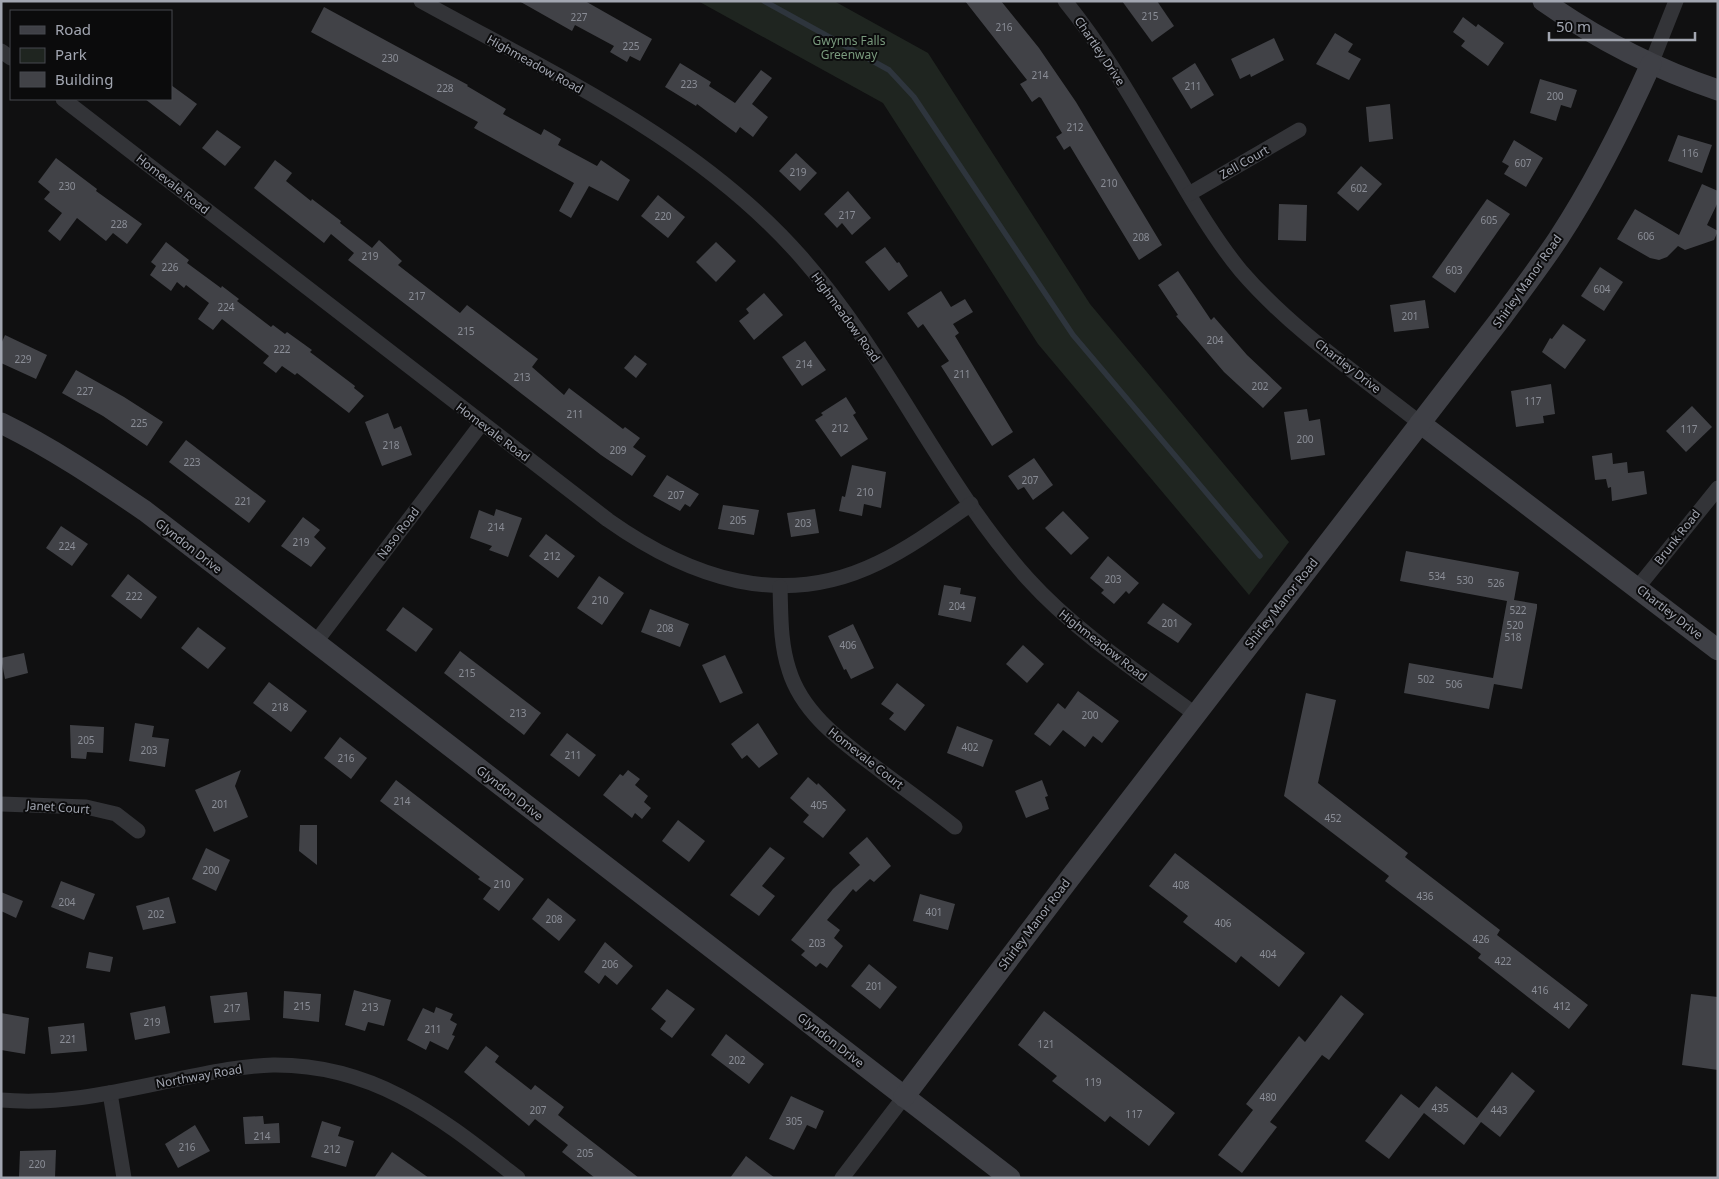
<svg xmlns="http://www.w3.org/2000/svg" width="1719" height="1179" viewBox="0 0 1719 1179" font-family="'Noto Sans',sans-serif">
	<style>
		.green { fill: #1f2520 }
		.lines { fill: none; stroke-linecap: round; stroke-linejoin: round }
		.stream { stroke: #2e353d; stroke-width: 5.5 }
		.building { fill: #414247 }
		.street { stroke: #333438; stroke-width: 15 }
		.secondary { stroke: #3f4046; stroke-width: 21 }
		.labels { text-anchor: middle; dominant-baseline: central; stroke-width: 4; stroke-linejoin: round; paint-order: stroke }
		.number-label { font-size: 10px; fill: #8a8d96 }
		.park-label { font-size: 12px; fill: #7a9b7e; stroke: #0b0b0c }
		.street-label { font-size: 12px; fill: #a2a6b1; stroke: #0b0b0c }
	</style>
	<rect width="100%" height="100%" fill="#101011"/>
	<path class="green" d="M698,1h136l94,52 162,251 199,238 -40,53 -211,-251 -155,-241z"/>
	<g class="lines">
		<path class="stream" d="M764,1l125,69 25,27 159,238 187,221"/>
	</g>
	<g class="building">
		<path d="M519,1h66l67,38 -12,22 -10,-5 -3,6 -17,-10 4,-6 -39,-21 -3,6z"/>
		<path d="M965,1h36l38,47 37,54 86,143 -23,15 -69,-114 -6,4 -8,-13 6,-4 -21,-35 -2,-1 -7,5 -12,-18 7,-4z"/>
		<path d="M1122,1h35l17,25 -22,16z"/>
		<path d="M324,7l144,78 -1,1 39,23 -3,5 38,21 3,-6 17,10 -3,6 39,21 4,-6 29,20 -12,21 -29,-15 -18,32 -12,-7 15,-28 -100,-55 4,-6 -167,-90z"/>
		<path d="M1463,17l13,10 2,-3 26,19 -16,23 -27,-20 4,-5 -12,-9z"/>
		<path d="M1335,33l18,11 -5,8 13,7 -12,21 -33,-16z"/>
		<path d="M1274,38l10,22 -33,17 -1,-3 -10,5 -9,-20z"/>
		<path d="M680,63l31,19 -2,4 26,17 26,-33 11,8 -20,26 16,13 -15,20 -13,-10 -4,6 -39,-29 -1,2 -31,-19z"/>
		<path d="M1195,63l19,32 -23,14 -19,-31z"/>
		<path d="M1540,79l37,11 -6,18 -10,-3 -5,16 -26,-8z"/>
		<path d="M171,85l26,19 -17,22 -35,-27h26z"/>
		<path d="M1390,104l3,35 -24,3 -3,-35z"/>
		<path d="M217,130l24,17 -16,19 -23,-18z"/>
		<path d="M1678,135l34,10 -10,28 -34,-12z"/>
		<path d="M1514,140l29,18 -17,29 -22,-13 5,-8 -7,-4z"/>
		<path d="M796,153l21,20 -17,18 -21,-20z"/>
		<path d="M56,158l41,31 -1,2 46,33 -15,20 -14,-11 -7,8 -29,-23 -17,23 -12,-10 14,-18 -18,-14 6,-7 -12,-10z"/>
		<path d="M275,160l17,13 -6,8 25,20 1,-2 29,22 -1,2 32,25 7,-8 23,21 -4,4 62,48 7,-8 71,54 -6,8 32,28 5,-7 54,41 2,-2 15,11 -7,9 13,9 -14,20 -31,-21 -253,-195 6,-7 -23,-19 -7,9 -70,-55z"/>
		<path d="M1361,166l21,18 -24,27 -21,-18z"/>
		<path d="M1702,184l16,7v11l-11,23 11,6 -4,9 -29,10 -7,-4 -11,11 -8,3 -9,-2 -33,-19 18,-30 44,26z"/>
		<path d="M848,191l23,27 -19,17 -10,-12 -5,5 -13,-14z"/>
		<path d="M658,195l27,22 -17,21 -27,-22z"/>
		<path d="M1487,199l23,15 -55,79 -23,-16z"/>
		<path d="M1279,204l28,1 -1,36 -28,-1z"/>
		<path d="M166,242l23,18 -2,3 34,25 1,-2 17,13 -2,2 34,26 2,-2 12,9 2,-2 25,18 -2,2 45,34 -1,2 10,8 -15,17 -52,-40 -2,2 -13,-9 -6,7 -13,-10 6,-7 -47,-37 -9,11 -15,-11 11,-16 -23,-18 -2,3 -7,-6 -6,9 -21,-16 6,-9 -5,-4z"/>
		<path d="M716,242l20,19 -20,21 -20,-20z"/>
		<path d="M885,247l12,16 2,-1 9,14 -19,15 -24,-29z"/>
		<path d="M1600,267l23,15 -19,29 -23,-15z"/>
		<path d="M1178,271l33,49 3,-3 33,38 35,33 -19,20 -39,-36 -48,-56 2,-1 -20,-30z"/>
		<path d="M941,291l10,16 14,-8 8,13 -20,12 6,9 -4,3 58,96 -21,14 -51,-80 8,-5 -26,-37 -5,4 -11,-15z"/>
		<path d="M764,293l19,22 -29,25 -15,-19 10,-8 -3,-4z"/>
		<path d="M1425,300l4,28 -35,4 -4,-27z"/>
		<path d="M1563,324l23,16 -21,29 -23,-17 8,-14 2,1z"/>
		<path d="M5,335l42,20 -11,24 -35,-16v-19z"/>
		<path d="M805,341l21,29 -24,16 -20,-29z"/>
		<path d="M635,355l12,9 -11,14 -12,-10z"/>
		<path d="M76,370l48,27 39,25 -16,24 -44,-30 -41,-23z"/>
		<path d="M1551,384l4,30 -12,2 1,7 -28,4 -5,-36z"/>
		<path d="M846,397l10,16 -3,2 15,24 -27,18 -26,-37 8,-5 -2,-2z"/>
		<path d="M1692,406l20,21 -26,25 -20,-21z"/>
		<path d="M1307,409l2,12 11,-2 5,36 -34,5 -7,-48z"/>
		<path d="M388,413l6,16 7,-3 11,29 -30,11 -17,-44z"/>
		<path d="M186,440l80,61 -17,22 -80,-61z"/>
		<path d="M1612,453l1,11 14,-2 1,11 16,-2 3,23 -35,7 -1,-14 -3,1 -2,-9 -11,1 -3,-24z"/>
		<path d="M1034,458l19,27 -20,15 -9,-13 -6,3 -10,-14z"/>
		<path d="M852,465l34,7 -5,36 -17,-4 -2,12 -23,-5 3,-15 3,1z"/>
		<path d="M667,475l32,19 -9,13 -5,-3 -5,7 -27,-15z"/>
		<path d="M723,505l36,5 -5,25 -36,-6z"/>
		<path d="M496,509l26,9 -14,39 -19,-7 3,-4 -22,-8 9,-28 15,6z"/>
		<path d="M815,509l4,24 -28,4 -4,-24z"/>
		<path d="M1063,511l26,27 -18,17 -26,-27z"/>
		<path d="M303,517l17,13 -6,7 12,11 -15,19 -30,-21z"/>
		<path d="M61,526l27,18 -16,22 -26,-18z"/>
		<path d="M546,534l29,22 -17,22 -29,-22z"/>
		<path d="M1406,551l113,21 -5,28 23,4v4l-15,81 -28,-5 -5,25 -85,-16 5,-30 84,15 14,-77 -107,-20z"/>
		<path d="M1108,556l31,27 -10,11 -3,-3 -12,13 -13,-11 3,-3 -14,-12z"/>
		<path d="M128,574l29,23 -16,22 -30,-23z"/>
		<path d="M599,576l25,17 -22,32 -25,-17z"/>
		<path d="M944,585l17,3 -1,6 16,3 -5,25 -33,-7z"/>
		<path d="M1163,603l29,21 -14,19 -31,-20z"/>
		<path d="M403,607l30,22 -17,23 -30,-22z"/>
		<path d="M650,609l39,15 -9,23 -39,-15z"/>
		<path d="M853,624l21,44 -23,11 -5,-10 -2,1 -16,-34z"/>
		<path d="M198,627l28,21 -18,21 -27,-21z"/>
		<path d="M1023,645l21,19 -17,19 -21,-19z"/>
		<path d="M460,651l81,62 -17,22 -80,-62z"/>
		<path d="M24,653l4,20 -23,6 -4,-21z"/>
		<path d="M725,655l18,38 -23,10 -18,-38z"/>
		<path d="M269,682l38,29 -16,21 -38,-29z"/>
		<path d="M897,683l28,22 -20,26 -16,-12 5,-6 -13,-9z"/>
		<path d="M1078,691l41,30 -17,22 -9,-7 -8,11 -22,-17 -13,16 -16,-12 24,-31 7,6z"/>
		<path d="M1306,693l30,7 -18,83 90,70 -3,4 95,73 -3,5 91,70 -19,24 -91,-71 3,-4 -96,-73 4,-5 -105,-80z"/>
		<path d="M135,723l19,3 -2,11 17,2 -4,28 -36,-6z"/>
		<path d="M758,723l20,31 -19,14 -12,-13 -5,4 -11,-15z"/>
		<path d="M70,725l34,2 -1,26 -16,-1 -1,7 -15,-1z"/>
		<path d="M957,726l36,14 -10,27 -36,-14z"/>
		<path d="M567,733l29,22 -17,22 -29,-22z"/>
		<path d="M340,737l27,21 -16,21 -27,-21z"/>
		<path d="M241,770l-6,16 13,31 -34,15 -19,-42z"/>
		<path d="M628,770l12,9 -5,6 13,11 -4,6 7,6 -9,11 -7,-6 -3,5 -29,-23 17,-21 3,2z"/>
		<path d="M808,777l9,8 1,-2 28,27 -23,28 -20,-16 6,-7 -19,-17z"/>
		<path d="M396,780l128,99 -25,32 -16,-12 8,-11 -13,-9 2,-2 -100,-76z"/>
		<path d="M1042,780l6,16 -3,1 4,12 -23,9 -11,-27z"/>
		<path d="M678,820l27,21 -16,21 -27,-21z"/>
		<path d="M300,825h17v40l-18,-14z"/>
		<path d="M867,837l24,29 -17,16 -4,-3 -14,13 -3,-3 -26,31 13,10 -6,8 9,8 -16,22 -7,-5 -4,4 -15,-12 4,-4 -14,-11 42,-51 27,-24 -11,-12z"/>
		<path d="M770,847l15,11 -23,28 13,10 -16,20 -29,-21z"/>
		<path d="M206,848l24,12 -14,31 -24,-12z"/>
		<path d="M1175,853l130,100 -26,34 -38,-31 -5,7 -53,-41 5,-6 -39,-30z"/>
		<path d="M61,881l34,13 -11,26 -33,-13z"/>
		<path d="M1,892l22,9 -7,17 -15,-7z"/>
		<path d="M920,894l35,10 -7,26 -35,-9z"/>
		<path d="M169,897l7,26 -33,7 -7,-24z"/>
		<path d="M548,898l28,22 -17,21 -27,-22z"/>
		<path d="M605,942l28,24 -16,19 -12,-10 -6,9 -15,-12z"/>
		<path d="M89,952l24,5 -3,15 -24,-4z"/>
		<path d="M869,964l28,23 -17,22 -29,-23z"/>
		<path d="M667,989l28,20 -23,29 -12,-9 6,-8 -15,-12z"/>
		<path d="M354,990l37,10 -7,26 -16,-4 -3,9 -20,-6z"/>
		<path d="M284,991l37,3 -2,28 -36,-4z"/>
		<path d="M247,992l3,28 -36,3 -4,-27z"/>
		<path d="M1691,994l27,3v73l-36,-5z"/>
		<path d="M1341,995l23,19 -35,46 -7,-5 -52,67 7,5 -35,46 -24,-18 35,-45 -7,-6 53,-68 6,6z"/>
		<path d="M165,1006l5,27 -35,7 -5,-27z"/>
		<path d="M436,1007l17,7 -3,6 7,4 -5,11 3,1 -7,14 -18,-9 -4,9 -19,-10 16,-32 11,5z"/>
		<path d="M1044,1011l131,102 -26,33 -39,-30 -5,6 -53,-41 5,-5 -39,-31z"/>
		<path d="M1,1013l28,5 -4,36 -24,-4z"/>
		<path d="M84,1023l3,28 -36,3 -3,-27z"/>
		<path d="M726,1034l38,30 -15,20 -38,-29z"/>
		<path d="M486,1046l13,10 -4,6 36,28 4,-5 29,22 -6,8 81,63h-44l-33,-26 6,-7 -33,-26 -6,7 -65,-54z"/>
		<path d="M1512,1072l23,19 -35,46 -19,-15 -17,23 -40,-32 -35,46 -24,-18 36,-47 18,14 17,-22 41,32z"/>
		<path d="M791,1096l33,15 -8,18 -9,-4 -13,25 -25,-11z"/>
		<path d="M263,1116l1,8 15,-1 1,20 -35,1 -2,-27z"/>
		<path d="M322,1121l19,6 -3,9 16,5 -8,26 -35,-10z"/>
		<path d="M195,1125l15,26 -32,17 -13,-24z"/>
		<path d="M56,1150l-1,28 -36,-1 1,-26z"/>
		<path d="M392,1152l37,26h-55z"/>
		<path d="M746,1156l29,22h-45z"/>
	</g>
	<g class="lines">
		<g class="street">
			<path d="M421,1c134,74 279,140 381,257 87,99 139,224 226,321 48,53 110,93 167,135"/>
			<path d="M1065,1c44,54 77,116 113,175 19,33 39,66 63,95 51,59 118,104 179,152"/>
			<path d="M1,51l10,7"/>
			<path d="M1651,64l25,-63"/>
			<path d="M63,99l545,421c82,58 174,90 270,43 33,-16 63,-38 93,-59"/>
			<path d="M1189,194l110,-64"/>
			<path d="M780,587c1,28 0,56 9,83 14,46 57,74 93,102 24,18 49,36 73,55"/>
			<path d="M1638,587l80,-99"/>
			<path d="M315,643l167,-220"/>
			<path d="M1,804l85,3 30,7 22,17"/>
			<path d="M110,1093l14,85"/>
			<path d="M1,1100c59,5 111,-7 168,-19 35,-7 69,-15 104,-16 103,-1 169,54 245,113"/>
			<path d="M842,1178l62,-81"/>
		</g>
		<g class="secondary">
			<path d="M1543,1c54,38 112,68 175,89"/>
			<path d="M1,423c51,25 97,56 144,88l865,667"/>
			<path d="M1420,423l298,227"/>
			<path d="M904,1097l169,-223 429,-557c19,-26 38,-51 56,-78 36,-55 66,-115 93,-175"/>
		</g>
	</g>
	<g class="labels">
		<g class="number-label">
			<text x="1150" y="16">215</text>
			<text x="579" y="17">227</text>
			<text x="1004" y="27">216</text>
			<text x="631" y="46">225</text>
			<text x="390" y="58">230</text>
			<text x="1040" y="75">214</text>
			<text x="689" y="84">223</text>
			<text x="1193" y="86">211</text>
			<text x="445" y="88">228</text>
			<text x="1555" y="96">200</text>
			<text x="1075" y="127">212</text>
			<text x="1690" y="153">116</text>
			<text x="1523" y="163">607</text>
			<text x="798" y="172">219</text>
			<text x="1109" y="183">210</text>
			<text x="67" y="186">230</text>
			<text x="1359" y="188">602</text>
			<text x="847" y="215">217</text>
			<text x="663" y="216">220</text>
			<text x="1489" y="220">605</text>
			<text x="119" y="224">228</text>
			<text x="1646" y="236">606</text>
			<text x="1141" y="237">208</text>
			<text x="370" y="256">219</text>
			<text x="170" y="267">226</text>
			<text x="1454" y="270">603</text>
			<text x="1602" y="289">604</text>
			<text x="417" y="296">217</text>
			<text x="226" y="307">224</text>
			<text x="1410" y="316">201</text>
			<text x="466" y="331">215</text>
			<text x="1215" y="340">204</text>
			<text x="282" y="349">222</text>
			<text x="23" y="359">229</text>
			<text x="804" y="364">214</text>
			<text x="962" y="374">211</text>
			<text x="522" y="377">213</text>
			<text x="1260" y="386">202</text>
			<text x="85" y="391">227</text>
			<text x="1533" y="401">117</text>
			<text x="575" y="414">211</text>
			<text x="139" y="423">225</text>
			<text x="840" y="428">212</text>
			<text x="1689" y="429">117</text>
			<text x="1305" y="439">200</text>
			<text x="391" y="445">218</text>
			<text x="618" y="450">209</text>
			<text x="192" y="462">223</text>
			<text x="1030" y="480">207</text>
			<text x="865" y="492">210</text>
			<text x="676" y="495">207</text>
			<text x="243" y="501">221</text>
			<text x="738" y="520">205</text>
			<text x="803" y="523">203</text>
			<text x="496" y="527">214</text>
			<text x="301" y="542">219</text>
			<text x="67" y="546">224</text>
			<text x="552" y="556">212</text>
			<text x="1437" y="576">534</text>
			<text x="1113" y="579">203</text>
			<text x="1465" y="580">530</text>
			<text x="1496" y="583">526</text>
			<text x="134" y="596">222</text>
			<text x="600" y="600">210</text>
			<text x="957" y="606">204</text>
			<text x="1518" y="610">522</text>
			<text x="1170" y="623">201</text>
			<text x="1515" y="625">520</text>
			<text x="665" y="628">208</text>
			<text x="1513" y="637">518</text>
			<text x="848" y="645">406</text>
			<text x="467" y="673">215</text>
			<text x="1426" y="679">502</text>
			<text x="1454" y="684">506</text>
			<text x="280" y="707">218</text>
			<text x="518" y="713">213</text>
			<text x="1090" y="715">200</text>
			<text x="86" y="740">205</text>
			<text x="970" y="747">402</text>
			<text x="149" y="750">203</text>
			<text x="573" y="755">211</text>
			<text x="346" y="758">216</text>
			<text x="402" y="801">214</text>
			<text x="220" y="804">201</text>
			<text x="819" y="805">405</text>
			<text x="1333" y="818">452</text>
			<text x="211" y="870">200</text>
			<text x="502" y="884">210</text>
			<text x="1181" y="885">408</text>
			<text x="1425" y="896">436</text>
			<text x="67" y="902">204</text>
			<text x="934" y="912">401</text>
			<text x="156" y="914">202</text>
			<text x="554" y="919">208</text>
			<text x="1223" y="923">406</text>
			<text x="1481" y="939">426</text>
			<text x="817" y="943">203</text>
			<text x="1268" y="954">404</text>
			<text x="1503" y="961">422</text>
			<text x="610" y="964">206</text>
			<text x="874" y="986">201</text>
			<text x="1540" y="990">416</text>
			<text x="302" y="1006">215</text>
			<text x="1562" y="1006">412</text>
			<text x="370" y="1007">213</text>
			<text x="232" y="1008">217</text>
			<text x="152" y="1022">219</text>
			<text x="433" y="1029">211</text>
			<text x="68" y="1039">221</text>
			<text x="1046" y="1044">121</text>
			<text x="737" y="1060">202</text>
			<text x="1093" y="1082">119</text>
			<text x="1268" y="1097">480</text>
			<text x="1440" y="1108">435</text>
			<text x="538" y="1110">207</text>
			<text x="1499" y="1110">443</text>
			<text x="1134" y="1114">117</text>
			<text x="794" y="1121">305</text>
			<text x="262" y="1136">214</text>
			<text x="187" y="1147">216</text>
			<text x="332" y="1149">212</text>
			<text x="585" y="1153">205</text>
			<text x="37" y="1164">220</text>
		</g>
		<g class="park-label">
			<text x="849" y="40">Gwynns Falls<tspan x="849" dy="14">Greenway</tspan></text>
		</g>
		<g class="street-label">
			<text transform="translate(1100 51) rotate(56)">Chartley Drive</text>
			<text transform="translate(535 64) rotate(29)">Highmeadow Road</text>
			<text transform="translate(1244 162) rotate(-30)">Zell Court</text>
			<text transform="translate(173 184) rotate(38)">Homevale Road</text>
			<text transform="translate(1527 281) rotate(-55)">Shirley Manor Road</text>
			<text transform="translate(846 317) rotate(54)">Highmeadow Road</text>
			<text transform="translate(1348 366) rotate(38)">Chartley Drive</text>
			<text transform="translate(493 432) rotate(37)">Homevale Road</text>
			<text transform="translate(398 533) rotate(-53)">Naso Road</text>
			<text transform="translate(1677 537) rotate(-52)">Brunk Road</text>
			<text transform="translate(189 546) rotate(38)">Glyndon Drive</text>
			<text transform="translate(1281 603) rotate(-52)">Shirley Manor Road</text>
			<text transform="translate(1670 612) rotate(38)">Chartley Drive</text>
			<text transform="translate(1103 645) rotate(38)">Highmeadow Road</text>
			<text transform="translate(866 758) rotate(38)">Homevale Court</text>
			<text transform="translate(510 793) rotate(38)">Glyndon Drive</text>
			<text transform="translate(58 807) rotate(4)">Janet Court</text>
			<text transform="translate(1034 924) rotate(-53)">Shirley Manor Road</text>
			<text transform="translate(831 1040) rotate(38)">Glyndon Drive</text>
			<text transform="translate(199 1076) rotate(-10)">Northway Road</text>
		</g>
	</g>
	<rect width="1719" height="1179" fill="none" stroke="#a2a6b1" stroke-width="5"/>
	<rect x="10" y="10" width="162" height="90" fill="#0b0b0c" stroke="#47494e"/>
	<rect x="20" y="26" width="25" height="8" fill="#3f4046" stroke="#47494e"/>
	<text x="55" y="35" font-size="15" fill="#a2a6b1">Road</text>
	<rect x="20" y="48" width="25" height="15" fill="#1f2520" stroke="#47494e"/>
	<text x="55" y="60" font-size="15" fill="#a2a6b1">Park</text>
	<rect x="20" y="72" width="25" height="15" fill="#414247" stroke="#47494e"/>
	<text x="55" y="85" font-size="15" fill="#a2a6b1">Building</text>
	<path d="M1549 32v8h146v-8" fill="none" stroke="#a2a6b1" stroke-width="2.5"/>
	<text x="1556" y="32" font-size="15" fill="#a2a6b1" stroke="#0b0b0c" stroke-width="4" paint-order="stroke">50 m</text>
</svg>
